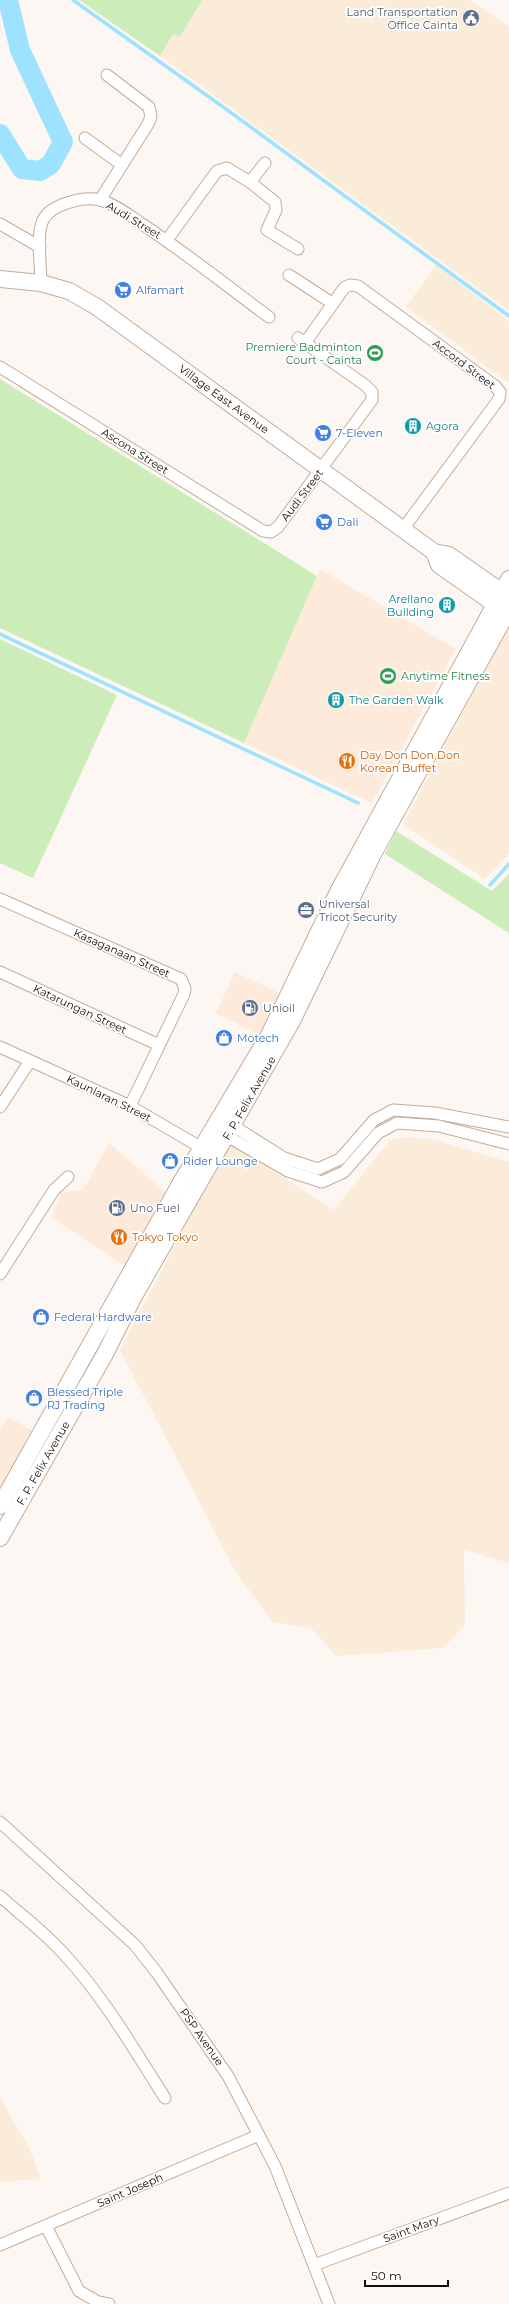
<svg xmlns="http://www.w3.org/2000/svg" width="509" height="2304" viewBox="0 0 509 2304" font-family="Montserrat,sans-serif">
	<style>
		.built { fill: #fdeadb }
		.industrial { fill: #faecd8 }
		.green { fill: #ccecb9 }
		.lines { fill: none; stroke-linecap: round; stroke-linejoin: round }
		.stream { stroke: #9de2ff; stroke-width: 3.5 }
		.river { stroke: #9de2ff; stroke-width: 20 }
		.street-casing { stroke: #c4ac99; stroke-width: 13 }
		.secondary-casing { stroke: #c4ac99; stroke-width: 18 }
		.street { stroke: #fff; stroke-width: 11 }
		.secondary { stroke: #fff; stroke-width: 16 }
		.labels { text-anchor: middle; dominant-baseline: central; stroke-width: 3.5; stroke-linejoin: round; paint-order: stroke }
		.service-label { font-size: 11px; fill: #4e5e75; stroke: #fff; text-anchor: start }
		.street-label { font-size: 11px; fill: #150c06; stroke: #fff }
		.shop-label { font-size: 11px; fill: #366cbe; stroke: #fff; text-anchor: start }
		.leisure-label { font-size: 11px; fill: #27864d; stroke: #fff; text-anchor: end }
		.culture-label { font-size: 11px; fill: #0d838f; stroke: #fff; text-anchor: start }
		.food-label { font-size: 11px; fill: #c56008; stroke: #fff; text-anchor: start }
	</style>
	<rect width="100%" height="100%" fill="#fcf7f3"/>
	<g class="built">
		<path d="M320,569l136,80 -84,154 -128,-60z"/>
		<path d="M509,627v56l-23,-14z"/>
		<path d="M235,972l44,21 -20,42 -43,-22z"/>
		<path d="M109,1143l57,50 -38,75 -76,-50 9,-25 22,-3z"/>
		<path d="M8,1417l28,16 -36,66v-69z"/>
	</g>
	<g class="industrial">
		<path d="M202,0h267l40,26v285l-349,-255 13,-22 7,3z"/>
		<path d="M436,265l73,56v62l-103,-76z"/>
		<path d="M486,669l23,14v171l-24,25 -82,-55z"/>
		<path d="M408,1137l27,3 74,22v401l-45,-13 1,75 -22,23 -107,8 -25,-28 -38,-6 -36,-48 -117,-224 109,-208 105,68 56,-70z"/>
		<path d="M0,2097l30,53 11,29 -41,3z"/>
	</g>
	<g class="green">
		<path d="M79,0h123l-22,37 -7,-3 -13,22z"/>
		<path d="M0,379l317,197 -73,167 -244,-115z"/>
		<path d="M0,639l117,56 -84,183 -33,-15z"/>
		<path d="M396,831l96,60 17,-17v59l-124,-79z"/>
	</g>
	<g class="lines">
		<g class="stream">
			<path d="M73,0l153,109 283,207"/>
			<path d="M0,634l358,169"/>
			<path d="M490,885l19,-21"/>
		</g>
		<path class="river" d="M0,134l22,35 18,2 11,-7 12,-22 -43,-92 -12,-50"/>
		<g class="street-casing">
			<g id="street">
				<path d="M85,138l37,27"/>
				<path d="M250,182l15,-19"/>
				<path d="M100,200l48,-76 3,-7 -2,-10 -42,-32"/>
				<path d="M0,224l40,23"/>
				<path d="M167,240l50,-69 10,-3 23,14 25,20 1,8 -9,20 31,19"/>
				<path d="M289,275l43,28"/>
				<path d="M41,283c0,-17 -5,-49 2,-63 8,-16 41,-24 57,-20 15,4 30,16 42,24 44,29 85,62 127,93"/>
				<path d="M305,343l39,-55 6,-3 8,1 137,100 5,6 -1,7 -96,130"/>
				<path d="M0,367l263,164 8,1 7,-5 94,-127v-8l-7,-7 -67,-47"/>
				<path d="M0,899l181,80 4,10 -1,5 -54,112"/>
				<path d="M0,972l159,73"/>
				<path d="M0,1047l130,59 77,45"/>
				<path d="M0,1107l30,-46"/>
				<path d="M227,1122l57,36 34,11 22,-10 34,-39 19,-10 42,3 74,14"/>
				<path d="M220,1132l68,39 34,11 22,-10 34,-39 19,-10 42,3 70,18"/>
				<path d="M0,1274l54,-84 14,-13"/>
				<path d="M0,1822l135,123 22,28 71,103 47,90 54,138"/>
				<path d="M0,1896c21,19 44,36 63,57 41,44 70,95 102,145"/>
				<path d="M46,2226l33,65 19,11 11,2"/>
				<path d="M0,2245l259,-110"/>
				<path d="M314,2265l195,-72"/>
			</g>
		</g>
		<g class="secondary-casing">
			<g id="secondary">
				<path d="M0,279l41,4 28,8 28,16 337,245 15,3 60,42"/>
				<path d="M434,552l5,13 64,45"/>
				<path d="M0,1506l183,-327 86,-144 70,-145 170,-311"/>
				<path d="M0,1538l105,-184 29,-58 158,-275 81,-167 136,-245"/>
			</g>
		</g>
		<use href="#street" class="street"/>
		<use href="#secondary" class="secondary"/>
	</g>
	<defs>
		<g id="civic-disc" transform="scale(0.9)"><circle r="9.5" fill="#5c6f8a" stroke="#fff"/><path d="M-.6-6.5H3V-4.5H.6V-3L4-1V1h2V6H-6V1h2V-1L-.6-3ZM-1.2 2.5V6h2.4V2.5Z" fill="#fff"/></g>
		<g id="supermarket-disc" transform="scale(0.9)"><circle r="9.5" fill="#3f7fe0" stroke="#fff"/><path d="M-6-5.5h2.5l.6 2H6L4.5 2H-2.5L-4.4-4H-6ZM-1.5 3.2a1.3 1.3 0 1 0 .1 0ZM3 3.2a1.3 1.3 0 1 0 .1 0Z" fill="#fff"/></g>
		<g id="stadium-disc" transform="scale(0.9)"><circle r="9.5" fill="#2e9e5b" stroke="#fff"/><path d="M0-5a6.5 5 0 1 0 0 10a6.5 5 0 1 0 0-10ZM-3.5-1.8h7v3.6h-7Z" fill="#fff"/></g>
		<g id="building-disc" transform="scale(0.9)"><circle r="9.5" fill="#0f9aa8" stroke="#fff"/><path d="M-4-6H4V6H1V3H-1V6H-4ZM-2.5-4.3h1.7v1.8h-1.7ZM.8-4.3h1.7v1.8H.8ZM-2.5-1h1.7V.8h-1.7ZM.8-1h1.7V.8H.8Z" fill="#fff"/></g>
		<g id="restaurant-disc" transform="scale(0.9)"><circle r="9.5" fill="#e8710a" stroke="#fff"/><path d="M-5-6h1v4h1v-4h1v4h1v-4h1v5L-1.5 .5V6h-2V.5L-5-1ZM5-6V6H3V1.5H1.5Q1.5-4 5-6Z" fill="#fff"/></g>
		<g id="office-disc" transform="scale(0.9)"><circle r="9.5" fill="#5c6f8a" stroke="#fff"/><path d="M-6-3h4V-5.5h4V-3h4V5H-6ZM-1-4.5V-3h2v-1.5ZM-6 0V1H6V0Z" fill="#fff"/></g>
		<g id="fuel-disc" transform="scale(0.9)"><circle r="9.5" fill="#5c6f8a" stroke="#fff"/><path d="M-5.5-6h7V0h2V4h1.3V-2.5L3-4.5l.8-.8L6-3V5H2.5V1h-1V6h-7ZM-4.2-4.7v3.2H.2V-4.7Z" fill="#fff"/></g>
		<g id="shop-disc" transform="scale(0.9)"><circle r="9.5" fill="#3f7fe0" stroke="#fff"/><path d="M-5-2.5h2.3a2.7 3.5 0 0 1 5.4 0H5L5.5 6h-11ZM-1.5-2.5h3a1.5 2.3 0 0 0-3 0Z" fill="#fff"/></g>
	</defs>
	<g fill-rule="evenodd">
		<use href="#civic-disc" x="471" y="18"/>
		<use href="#supermarket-disc" x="123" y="290"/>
		<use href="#stadium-disc" x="375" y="353"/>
		<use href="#building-disc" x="413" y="426"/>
		<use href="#supermarket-disc" x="323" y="433"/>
		<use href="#supermarket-disc" x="324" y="522"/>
		<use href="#building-disc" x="447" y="605"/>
		<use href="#stadium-disc" x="388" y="676"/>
		<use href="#building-disc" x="336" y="700"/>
		<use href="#restaurant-disc" x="347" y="761"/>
		<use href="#office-disc" x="306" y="910"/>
		<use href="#fuel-disc" x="250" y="1008"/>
		<use href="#shop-disc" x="224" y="1038"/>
		<use href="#shop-disc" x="170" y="1161"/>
		<use href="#fuel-disc" x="117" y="1208"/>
		<use href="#restaurant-disc" x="119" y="1237"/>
		<use href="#shop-disc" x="41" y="1317"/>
		<use href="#shop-disc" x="34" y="1398"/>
	</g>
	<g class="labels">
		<g class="service-label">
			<text x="458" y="12" text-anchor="end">Land Transportation<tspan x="458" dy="13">Office Cainta</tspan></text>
			<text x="319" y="904">Universal<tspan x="319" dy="13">Tricot Security</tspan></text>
			<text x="263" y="1008">Unioil</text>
			<text x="130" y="1208">Uno Fuel</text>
		</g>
		<g class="street-label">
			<text transform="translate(134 220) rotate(31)">Audi Street</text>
			<text transform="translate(464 364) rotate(37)">Accord Street</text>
			<text transform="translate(224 399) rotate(36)">Village East Avenue</text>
			<text transform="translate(135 451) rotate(32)">Ascona Street</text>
			<text transform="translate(302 495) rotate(-53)">Audi Street</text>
			<text transform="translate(122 953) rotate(24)">Kasaganaan Street</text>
			<text transform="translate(80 1009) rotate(25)">Katarungan Street</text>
			<text transform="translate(109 1098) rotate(26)">Kaunlaran Street</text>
			<text transform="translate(249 1098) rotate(-60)">F. P. Felix Avenue</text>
			<text transform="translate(43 1463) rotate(-60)">F. P. Felix Avenue</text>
			<text transform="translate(202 2037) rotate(55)">PSP Avenue</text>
			<text transform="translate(130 2190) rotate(-23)">Saint Joseph</text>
			<text transform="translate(411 2229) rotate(-20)">Saint Mary</text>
		</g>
		<g class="shop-label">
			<text x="136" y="290">Alfamart</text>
			<text x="336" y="433">7-Eleven</text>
			<text x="337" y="522">Dali</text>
			<text x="237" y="1038">Motech</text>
			<text x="183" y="1161">Rider Lounge</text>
			<text x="54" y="1317">Federal Hardware</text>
			<text x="47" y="1392">Blessed Triple<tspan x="47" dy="13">RJ Trading</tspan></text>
		</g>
		<g class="leisure-label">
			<text x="362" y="347">Premiere Badminton<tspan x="362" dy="13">Court - Cainta</tspan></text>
			<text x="401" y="676" text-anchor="start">Anytime Fitness</text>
		</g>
		<g class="culture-label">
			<text x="426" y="426">Agora</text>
			<text x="434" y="599" text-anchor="end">Arellano<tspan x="434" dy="13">Building</tspan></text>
			<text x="349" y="700">The Garden Walk</text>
		</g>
		<g class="food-label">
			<text x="360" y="755">Day Don Don Don<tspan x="360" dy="13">Korean Buffet</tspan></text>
			<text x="132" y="1237">Tokyo Tokyo</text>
		</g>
	</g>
	<path d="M365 2280v6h83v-6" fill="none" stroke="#150c06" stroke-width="2"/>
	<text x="371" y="2280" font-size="12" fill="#150c06" stroke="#ffffff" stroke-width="3" paint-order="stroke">50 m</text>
</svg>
